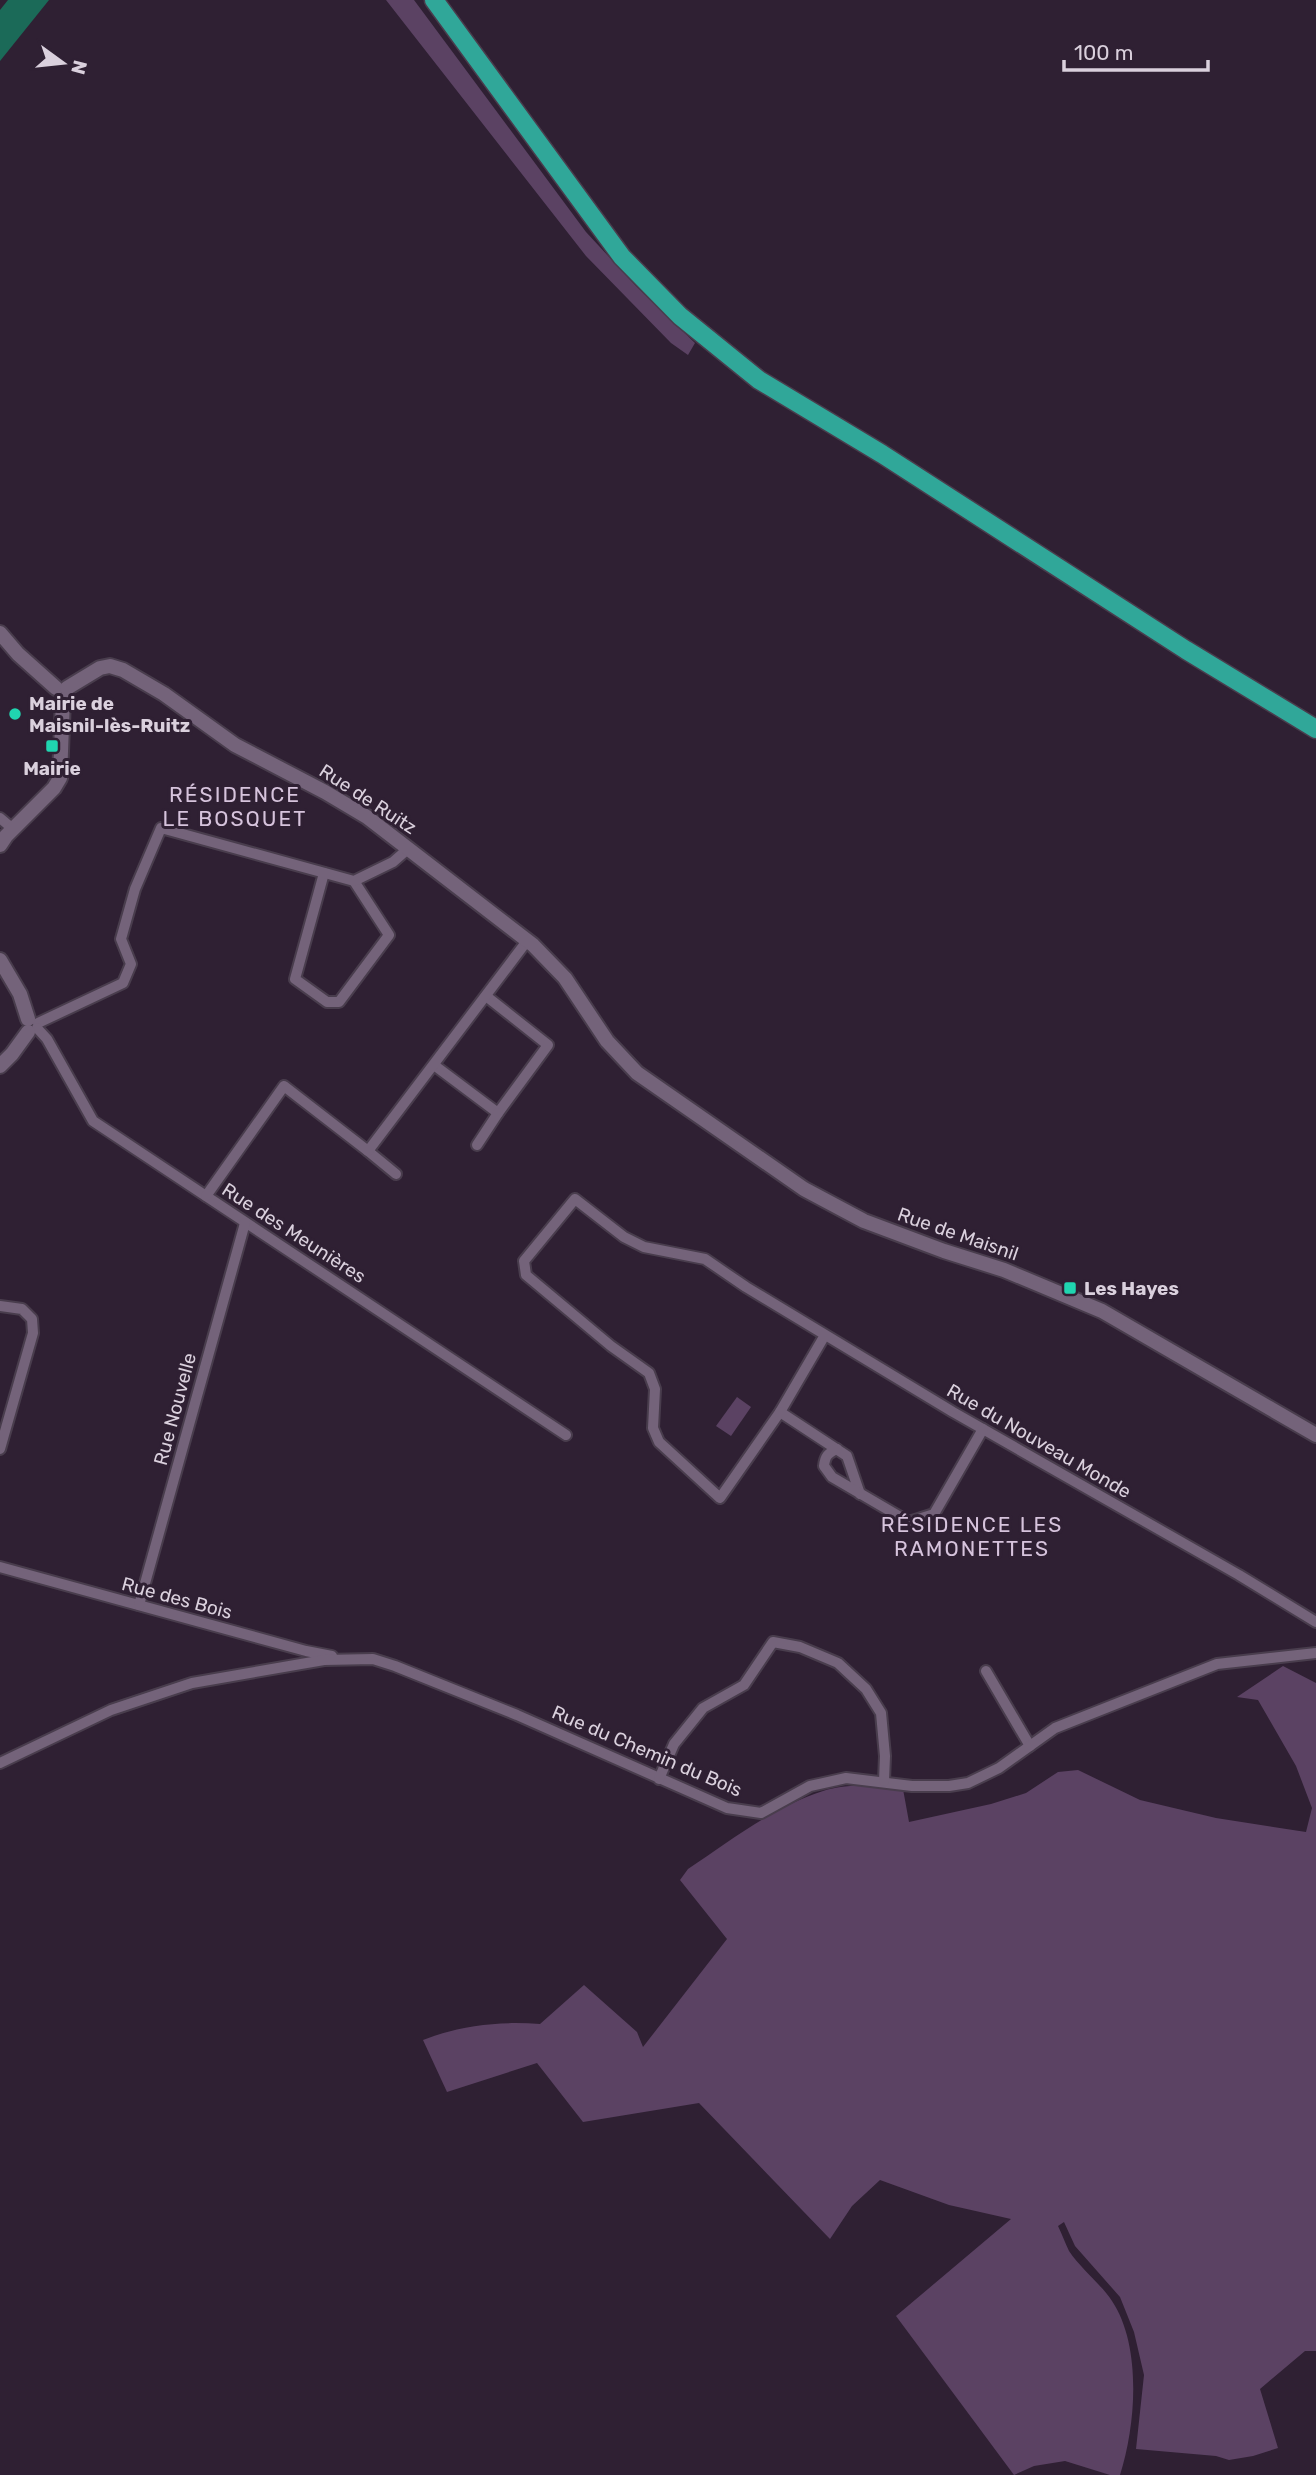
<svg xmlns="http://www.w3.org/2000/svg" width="1316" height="2475" viewBox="0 0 1316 2475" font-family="Rubik,sans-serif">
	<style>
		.green { fill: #5b4263 }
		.water { fill: #1b6a58 }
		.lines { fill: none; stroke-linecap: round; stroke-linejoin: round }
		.minor-casing { stroke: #493d4d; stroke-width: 14 }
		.tertiary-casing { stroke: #493d4d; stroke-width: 18 }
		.primary-casing { stroke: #493d4d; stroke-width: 21 }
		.minor { stroke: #74637a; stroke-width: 10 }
		.tertiary { stroke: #74637a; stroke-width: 14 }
		.primary { stroke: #30a799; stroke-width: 18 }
		.poi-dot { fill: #20d5b0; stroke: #2f2033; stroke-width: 2.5 }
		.labels { text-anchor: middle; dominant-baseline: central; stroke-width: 6; stroke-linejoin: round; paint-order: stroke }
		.poi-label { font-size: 19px; font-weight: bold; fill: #dad0dd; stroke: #2f2033; text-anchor: start }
		.street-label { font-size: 19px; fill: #dad0dd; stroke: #2f2033 }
		.neighbourhood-label { font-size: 21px; letter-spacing: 2px; fill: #d6c3dc; stroke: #2f2033 }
	</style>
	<rect width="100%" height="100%" fill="#2f2033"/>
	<g class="green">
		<path d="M386,0h28l172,232 50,54 59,57 -7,12 -17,-12 -85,-87z"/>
		<path d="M737,1397l14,10 -20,29 -15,-10z"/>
		<path d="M1283,1666l33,17v668h-11l-45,38 18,59 -25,8 -24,4 -13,-4 -80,-7 8,-74 -10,-43 -14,-35 -45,-51 -11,-24 -6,4c4,8 7,17 11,25 12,18 31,32 43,50 30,45 24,124 8,174h-10l-45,-14 -31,5 -20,9 -118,-159 115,-97 -62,-14 -69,-25 -28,26 -22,33 -131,-136 -116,19 -46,-59 -90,29 -24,-52c37,-15 77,-19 117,-16l44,-39 53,47 6,15 84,-108 -47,-59 8,-11c42,-28 85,-62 135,-78 25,-8 54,-6 80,-2l6,33 82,-18 35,-11 32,-21 20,-2 62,30 76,18 90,14 6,-24 -16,-42 -38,-66 -21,-3z"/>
	</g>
	<path class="water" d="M8,0h41l-49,61v-51z"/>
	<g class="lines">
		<g class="minor-casing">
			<g id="minor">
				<path d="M0,818l13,11"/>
				<path d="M324,873l-29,106 32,23h12l50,-67 -35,-54"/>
				<path d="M38,1023l85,-40 8,-19 -10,-25 14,-50 26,-61 193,53 39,-19 16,-14"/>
				<path d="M37,1028l10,11 46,82 473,314"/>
				<path d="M434,1065l64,48 50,-68 -62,-49"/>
				<path d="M477,1145l21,-32"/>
				<path d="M368,1151l28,23"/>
				<path d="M206,1196l78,-110 84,65 159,-210"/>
				<path d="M0,1306l22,3 10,10 1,14 -33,116"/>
				<path d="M825,1335l-45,77 -60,86 -61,-56 -6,-14 2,-39 -6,-16 -38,-27 -85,-71 -2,-14 51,-62 49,38 20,10 61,12 41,28 207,125 286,163 77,47"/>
				<path d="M780,1412l67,44 13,38"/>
				<path d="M837,1449c-9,4 -12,7 -13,17l8,11 77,45 25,-8 49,-85"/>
				<path d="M0,1567l306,84 26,5"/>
				<path d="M139,1605l106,-382"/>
				<path d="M986,1671l44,75"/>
				<path d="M0,1763l111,-53 81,-27 132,-23 49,-1 22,7 122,49 210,93 34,5 49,-27 36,-8 66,8h37l19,-3 31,-15 56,-40 162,-64 99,-11"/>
				<path d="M659,1779l15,-35 29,-36 41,-23 29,-43 27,5 38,16 28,26 15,24 4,43 -1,25"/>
			</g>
		</g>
		<g class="tertiary-casing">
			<g id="tertiary">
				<path d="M0,633l18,21 38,34"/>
				<path d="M67,688l33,-20 10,-2 13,4 41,24 71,51 90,47 42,25 166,128 32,33 42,63 30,32 167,116 60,32 80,30 60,19 98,41 214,124"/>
				<path d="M0,845l6,-9 48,-48 6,-10 3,-79"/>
				<path d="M0,960l20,34 8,25"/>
				<path d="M0,1066l12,-12 16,-22"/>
			</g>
		</g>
		<g class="primary-casing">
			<path id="primary" d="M434,0l188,257 58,59 79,64 123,74 304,196 130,79"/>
		</g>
		<use href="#minor" class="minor"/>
		<use href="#tertiary" class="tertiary"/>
		<use href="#primary" class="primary"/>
	</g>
	<g class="poi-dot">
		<circle cx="15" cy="714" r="7"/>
		<rect x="45" y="739" width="14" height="14" rx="3.5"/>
		<rect x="1063" y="1281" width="14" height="14" rx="3.5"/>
	</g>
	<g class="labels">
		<g class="poi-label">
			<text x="29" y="703">Mairie de<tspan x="29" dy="22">Maisnil-lès-Ruitz</tspan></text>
			<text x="52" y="768" text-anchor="middle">Mairie</text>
			<text x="1084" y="1288">Les Hayes</text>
		</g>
		<g class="street-label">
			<text transform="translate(368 799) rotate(33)">Rue de Ruitz</text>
			<text transform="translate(294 1233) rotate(33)">Rue des Meunières</text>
			<text transform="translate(958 1234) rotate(19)">Rue de Maisnil</text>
			<text transform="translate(175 1409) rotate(-75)">Rue Nouvelle</text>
			<text transform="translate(1039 1441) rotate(30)">Rue du Nouveau Monde</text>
			<text transform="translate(177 1598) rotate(15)">Rue des Bois</text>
			<text transform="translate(647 1751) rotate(23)">Rue du Chemin du Bois</text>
		</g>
		<g class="neighbourhood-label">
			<text x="235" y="794">RÉSIDENCE<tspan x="235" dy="24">LE BOSQUET</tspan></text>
			<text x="972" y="1524">RÉSIDENCE LES<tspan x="972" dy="24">RAMONETTES</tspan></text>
		</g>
	</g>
	<g transform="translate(63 63) rotate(105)" stroke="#2f2033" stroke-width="5" paint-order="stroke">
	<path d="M0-5L12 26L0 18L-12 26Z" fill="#dad0dd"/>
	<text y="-10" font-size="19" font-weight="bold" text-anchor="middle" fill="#dad0dd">N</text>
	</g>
	<path d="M1064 60v10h144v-10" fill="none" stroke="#dad0dd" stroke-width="3.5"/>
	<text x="1074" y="60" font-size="21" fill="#dad0dd" stroke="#2f2033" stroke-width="5" paint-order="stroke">100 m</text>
</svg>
